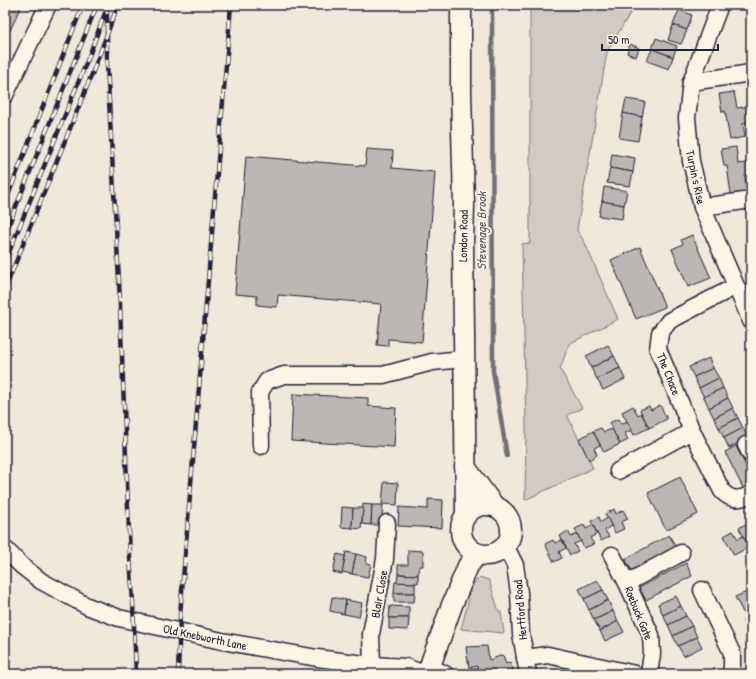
<svg xmlns="http://www.w3.org/2000/svg" width="756" height="679" viewBox="0 0 756 679" font-family="'Patrick Hand',sans-serif">
	<style>
		.green { fill: #d1cbc3; stroke: #7a767f }
		.lines { fill: none; stroke-linecap: round; stroke-linejoin: round }
		.stream { stroke: #716f79; stroke-width: 4.5 }
		.building { fill: #bcb7b3; stroke: #22223b }
		.minor-casing { stroke: #22223b; stroke-width: 19 }
		.major-casing { stroke: #22223b; stroke-width: 23 }
		.minor { stroke: #fcf5e5; stroke-width: 16 }
		.major { stroke: #fcf5e5; stroke-width: 20 }
		.rail-casing { stroke: #22223b; stroke-width: 4.5 }
		.rail { stroke: #fcf5e5; stroke-width: 3; stroke-dasharray: 9; stroke-linecap: butt }
		.labels { text-anchor: middle; dominant-baseline: central; stroke-width: 3.5; stroke-linejoin: round; paint-order: stroke }
		.street-label { font-size: 12px; fill: #22223b; stroke: #fcf5e5 }
		.water-label { font-size: 13px; font-style: italic; fill: #575564; stroke: #fcf5e5 }
	</style>
	<rect width="100%" height="100%" fill="#efe8db"/>
	<filter id="ink" filterUnits="userSpaceOnUse"><feTurbulence type="fractalNoise" baseFrequency=".025" numOctaves="2"/><feDisplacementMap in="SourceGraphic" scale="8" xChannelSelector="R" yChannelSelector="G"/><feConvolveMatrix kernelMatrix="1 2 1 2 8 2 1 2 1" color-interpolation-filters="sRGB"/></filter>
	<g filter="url(#ink)">
		<g class="green">
			<path d="M530,5h105l-28,47 -30,178 7,11 34,78 -49,25 -9,25 22,39 -15,7 26,53 -68,32 1,-73 -4,-183 8,-1z"/>
			<path d="M480,577l9,3 10,32h2l3,21 -43,-4 11,-42 3,-5z"/>
		</g>
		<g class="lines">
			<path class="stream" d="M492,5l1,366 14,85"/>
		</g>
		<g class="building">
			<path d="M5,5h17l-17,36z"/>
			<path d="M679,10l13,5 -5,15 -14,-5z"/>
			<path d="M673,25l14,5 -6,14 -13,-4z"/>
			<path d="M656,38l21,8 -4,11 -21,-8z"/>
			<path d="M630,44l9,4 -3,9 -9,-4z"/>
			<path d="M652,49l21,8 -4,12 -22,-8z"/>
			<path d="M734,92l3,16 14,-2v16l-8,1 2,14 -15,3 -5,-29 -3,1 -3,-18z"/>
			<path d="M626,99l19,3 -3,15 -19,-4z"/>
			<path d="M623,113l19,4 -4,24 -19,-3z"/>
			<path d="M736,147l2,17 13,-2v13l-6,1 2,16 -16,2 -4,-28h-3l-3,-17z"/>
			<path d="M367,149l26,2 -1,17 43,4 -13,170 -34,-3v7l-11,-1 4,-41 -103,-9 -1,12 -20,-2v-9l-22,-2 11,-138 119,10z"/>
			<path d="M612,154l23,4 -2,14 -23,-4z"/>
			<path d="M610,168l23,4 -3,14 -23,-3z"/>
			<path d="M604,187l23,4 -3,14 -22,-4z"/>
			<path d="M602,201l22,4 -2,14 -23,-3z"/>
			<path d="M692,235l19,43 -23,9 -16,-38 11,-5 -2,-4z"/>
			<path d="M640,247l25,60 -29,12 -25,-59z"/>
			<path d="M608,345l6,11 -23,12 -5,-12z"/>
			<path d="M614,356l6,12 -23,11 -6,-11z"/>
			<path d="M709,358l4,10 -19,9 -5,-10z"/>
			<path d="M620,368l5,11 -22,11 -6,-11z"/>
			<path d="M713,368l6,10 -20,10 -5,-11z"/>
			<path d="M719,378l4,10 -19,9 -5,-9z"/>
			<path d="M723,388l5,10 -19,10 -5,-11z"/>
			<path d="M293,394l75,4v8l28,2 -2,39 -103,-6z"/>
			<path d="M728,398l5,10 -19,10 -5,-10z"/>
			<path d="M660,405l7,14 -18,9 -9,-18 9,-4 2,4z"/>
			<path d="M633,406l5,9 3,-2 8,15 -15,7 -12,-23z"/>
			<path d="M733,408l5,10 -19,10 -5,-10z"/>
			<path d="M738,418l5,10 -19,10 -5,-10z"/>
			<path d="M618,419l3,5 6,-3 5,9 -7,3 3,7 -8,4 -11,-21z"/>
			<path d="M601,428l3,4 8,-3 8,15 -16,8 -11,-21z"/>
			<path d="M743,428l5,10 -19,10 -5,-10z"/>
			<path d="M593,431l7,14 -6,3 3,7 -8,5 -10,-21z"/>
			<path d="M736,446l15,30v10l-7,4 -19,-38z"/>
			<path d="M680,477l18,37 -32,16 -18,-37z"/>
			<path d="M384,482l14,1 -1,22 -15,-1z"/>
			<path d="M428,499l15,1 -1,28 -44,-2 1,-19 29,2z"/>
			<path d="M363,504l9,1 -1,20 -9,-1z"/>
			<path d="M372,505h11l-2,20h-10z"/>
			<path d="M342,507l11,1 -1,20 -11,-1z"/>
			<path d="M353,508h10l-2,21 -9,-1z"/>
			<path d="M614,509l2,5 7,-4 5,9 -7,3 3,7 -9,4 -10,-19z"/>
			<path d="M599,517l2,5 7,-4 3,8 -6,4 4,7 -8,4 -10,-20z"/>
			<path d="M751,521v30l-12,-23z"/>
			<path d="M584,525l2,4 7,-4 4,9 -7,4 4,6 -10,4 -9,-19z"/>
			<path d="M568,531l3,6 6,-3 4,7 -7,3 4,7 -8,4 -10,-19z"/>
			<path d="M733,531l5,8 5,-3 6,11 -15,8 -10,-19z"/>
			<path d="M669,535l7,12 -44,24 -7,-12z"/>
			<path d="M553,540l2,3 7,-3 4,8 -7,4 3,6 -8,4 -9,-18z"/>
			<path d="M408,550l15,1v15h-4l-1,9 -20,-1v-9h10z"/>
			<path d="M346,552l10,2 -4,20 -10,-2z"/>
			<path d="M337,554l8,2 -3,18 -9,-2z"/>
			<path d="M356,554l11,3 -1,6 5,1 -3,13 -16,-3z"/>
			<path d="M686,563l6,13 -46,24 -7,-12z"/>
			<path d="M398,574l20,1v8h-21z"/>
			<path d="M597,580l6,10 -19,9 -5,-10z"/>
			<path d="M395,582l20,1v10h-21z"/>
			<path d="M603,590l5,10 -19,10 -5,-11z"/>
			<path d="M747,592l4,8v15l-5,3 -11,-21z"/>
			<path d="M394,593h21l-1,9h-20z"/>
			<path d="M676,596l5,10 -18,9 -5,-11z"/>
			<path d="M332,597l14,3 -2,14 -14,-3z"/>
			<path d="M346,600l16,3 -3,14 -15,-3z"/>
			<path d="M608,600l5,11 -19,9 -5,-10z"/>
			<path d="M390,606l19,1v11h-20z"/>
			<path d="M681,606l5,10 -18,9 -5,-10z"/>
			<path d="M613,611l5,10 -18,10 -6,-11z"/>
			<path d="M686,616l6,10 -19,10 -5,-11z"/>
			<path d="M751,617v13l-3,1 -5,-10z"/>
			<path d="M389,618h20l-1,12 -19,-1z"/>
			<path d="M618,621l6,11 -19,9 -5,-10z"/>
			<path d="M692,626l5,11 -19,9 -5,-10z"/>
			<path d="M697,637l5,10 -18,9 -6,-10z"/>
			<path d="M487,646l2,14 14,-5 3,9 4,-2 3,8 -3,1 1,3h-32l-2,-8 -8,2 -3,-21z"/>
		</g>
		<g class="lines">
			<g class="minor-casing">
				<g id="minor">
					<path d="M720,5l-29,77 -4,36 4,43 11,46 49,114"/>
					<path d="M691,82l60,-9"/>
					<path d="M5,95l43,-90"/>
					<path d="M702,207l49,-7"/>
					<path d="M736,286l-67,35 -9,12 -2,16 34,82 30,60c9,10 18,9 29,3"/>
					<path d="M746,445l5,10"/>
					<path d="M261,446l-1,-54 7,-11 17,-6h99l49,-13 32,-3"/>
					<path d="M618,471l74,-40"/>
					<path d="M506,547l9,18 4,28 2,41 7,40"/>
					<path d="M5,549l17,17 19,15 46,25 32,12 103,23 95,17 55,7 34,2 18,7"/>
					<path d="M612,555l15,28 24,52 1,19 -3,20"/>
					<path d="M627,583l54,-30"/>
					<path d="M702,590l30,63v13l-1,8"/>
					<path d="M525,658l23,-3 87,19"/>
					<path d="M372,665l-1,-31 14,-75 2,-36"/>
					<path d="M430,667l15,7"/>
				</g>
			</g>
			<g class="major-casing">
				<g id="major">
					<path d="M461,5v87l3,112 -1,39 3,271"/>
					<path d="M465,467l28,38"/>
					<circle cx="486" cy="530" r="25"/>
					<path d="M427,674l25,-69 16,-39 9,-12"/>
				</g>
			</g>
			<use href="#minor" class="minor"/>
			<use href="#major" class="major"/>
			<g class="rail-casing">
				<g id="rail">
					<path d="M107,5v59l12,217 11,276 3,45 3,72"/>
					<path d="M5,203l78,-198"/>
					<path d="M5,234l92,-229"/>
					<path d="M5,262l84,-206 16,-43"/>
					<path d="M5,289l87,-215 26,-69"/>
					<path d="M178,674l2,-59 51,-610"/>
				</g>
			</g>
			<use href="#rail" class="rail"/>
		</g>
	</g>
	<g class="labels">
		<g class="street-label">
			<text transform="translate(696 177) rotate(78)">Turpin's Rise</text>
			<text transform="translate(463 236) rotate(-89)">London Road</text>
			<text transform="translate(669 374) rotate(68)">The Chace</text>
			<text transform="translate(379 594) rotate(-80)">Blair Close</text>
			<text transform="translate(520 610) rotate(-95)">Hertford Road</text>
			<text transform="translate(639 613) rotate(68)">Roebuck Gate</text>
			<text transform="translate(205 637) rotate(12)">Old Knebworth Lane</text>
		</g>
		<g class="water-label">
			<text transform="translate(481 231) rotate(-90)">Stevenage Brook</text>
		</g>
	</g>
	<rect width="756" height="679" fill="none" stroke="#fcf5e5" stroke-width="20"/>
	<rect x="10" y="10" width="736" height="659" fill="none" stroke="#22223b" stroke-width="1.5" filter="url(#ink)"/>
	<path d="M602 44v6h116v-6" fill="none" stroke="#22223b" stroke-width="2"/>
	<text x="608" y="44" font-size="12" fill="#22223b" stroke="#fcf5e5" stroke-width="3" paint-order="stroke">50 m</text>
</svg>
